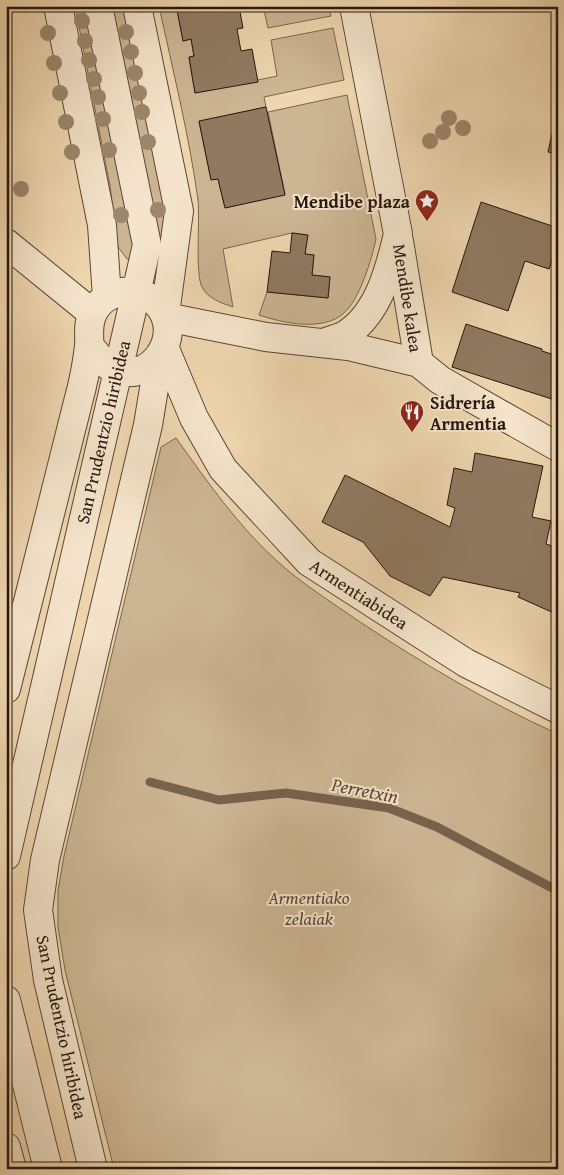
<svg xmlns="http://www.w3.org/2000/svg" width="564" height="1175" viewBox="0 0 564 1175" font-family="'Gentium Book Plus',serif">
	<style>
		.green { fill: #ccb593; stroke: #7a6650 }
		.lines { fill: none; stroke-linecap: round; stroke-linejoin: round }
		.stream { stroke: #77624d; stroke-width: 9 }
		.building { fill: #8f7a61; stroke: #28160d }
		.street-casing { stroke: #5a4636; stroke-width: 30 }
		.street { stroke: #f4e4cb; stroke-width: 28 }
		.tree { fill: #9c876c }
		.labels { text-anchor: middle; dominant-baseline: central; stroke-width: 4; stroke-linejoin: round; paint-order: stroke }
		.poi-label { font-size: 18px; font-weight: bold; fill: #28160d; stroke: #f4e4cb; text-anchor: end }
		.street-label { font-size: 18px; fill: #28160d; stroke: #f4e4cb }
		.park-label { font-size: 18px; font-style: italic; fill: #594635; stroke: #f4e4cb }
		.water-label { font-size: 19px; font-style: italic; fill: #5c4938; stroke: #f4e4cb }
	</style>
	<rect width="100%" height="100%" fill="#eed6af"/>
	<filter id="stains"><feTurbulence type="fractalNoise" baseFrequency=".004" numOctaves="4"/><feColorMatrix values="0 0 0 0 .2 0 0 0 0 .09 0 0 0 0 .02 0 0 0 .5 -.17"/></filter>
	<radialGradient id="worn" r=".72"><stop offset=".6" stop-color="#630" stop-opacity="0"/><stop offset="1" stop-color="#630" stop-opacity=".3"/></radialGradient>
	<g class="green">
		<path d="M75,6h51l43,210 -4,36c-13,9 -22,11 -38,7l-9,-12 -8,-61z"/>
		<path d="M159,6h38l-20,4 6,31 8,-2 3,17 -5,2 6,35 82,-17 -6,-36 62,-12 11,52 -80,17 2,10 -67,15 12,57h7l7,29 60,-14 -17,-82 79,-17 29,144c-4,19 -16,60 -32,74 -21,19 -61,10 -85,2l8,-23 61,6 2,-21 -18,-2 2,-20 -9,-1 2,-19 -15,-2 -69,16 10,58c-11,-4 -25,-8 -31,-20 -7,-14 -2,-66 -4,-87 -9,-65 -25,-129 -39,-194z"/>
		<path d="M263,6h66l2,10 -63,12z"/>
		<path d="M176,438c31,43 62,88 101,123 24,22 53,40 80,59 65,43 130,82 201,114v435h-444l-49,-199 -7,-43v-36l6,-35 97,-409z"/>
	</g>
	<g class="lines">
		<path class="stream" d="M150,782l69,18 67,-7 103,15 48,19 121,64"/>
	</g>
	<g class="building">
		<path d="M197,6h42l4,22 -6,1 4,22 11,-2 6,33 -63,11 -6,-36 5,-1 -3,-17 -8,2 -6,-31z"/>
		<path d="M558,6v5l-59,-4v-1z"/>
		<path d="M266,107l19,88 -60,13 -7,-29 -7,1 -12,-59z"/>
		<path d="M558,107v47l-10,-2z"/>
		<path d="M481,202l77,26v14l-9,27 -24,-8 -17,50 -56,-19z"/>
		<path d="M292,233l16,2 -3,19 9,1 -2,20 18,2 -2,21 -61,-6 5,-41 18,2z"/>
		<path d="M466,324l76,25v2l16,5v45l-106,-34z"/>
		<path d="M475,453l68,13 -11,51 19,4 -5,23 12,4 -2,66 -38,-17 2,-4 -77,-16 -13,19 -40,-20 -27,-34 -41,-20 23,-47 105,52 5,-19 -8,-3 7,-37 18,4z"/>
	</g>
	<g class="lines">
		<g class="street-casing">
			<g id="street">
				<path d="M58,6l44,219 5,72"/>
				<path d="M137,6l42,205 -14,103"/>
				<path d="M399,241l20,122"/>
				<path d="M6,243l86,70"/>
				<path d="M166,317l100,20 82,9 71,17 21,17 118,67"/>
				<path d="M326,342c7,-3 16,-4 22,-9 31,-21 42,-65 50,-99l-44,-228"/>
				<path d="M165,349l29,69 29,51 86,93 157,101 92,46"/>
				<path d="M6,689c25,-96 48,-192 72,-287 5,-18 9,-38 11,-56 1,-12 -2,-22 4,-33 14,-30 60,-28 72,3 12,29 -17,66 -48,54 -13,-5 -20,-15 -28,-25"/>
				<path d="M6,856l141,-611 -49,-239"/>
				<path d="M6,1000l42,169"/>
				<path d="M6,1147l6,22"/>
				<path d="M93,1169l-45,-189 -10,-70 7,-50 103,-435 11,-67"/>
			</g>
		</g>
		<use href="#street" class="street"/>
	</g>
	<g class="tree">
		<circle cx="82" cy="21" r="8"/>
		<circle cx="126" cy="32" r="8"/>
		<circle cx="48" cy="33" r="8"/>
		<circle cx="85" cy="41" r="8"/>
		<circle cx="131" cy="52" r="8"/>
		<circle cx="89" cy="60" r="8"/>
		<circle cx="54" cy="63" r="8"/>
		<circle cx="135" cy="73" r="8"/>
		<circle cx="94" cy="79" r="8"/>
		<circle cx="60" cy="93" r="8"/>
		<circle cx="139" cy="93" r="8"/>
		<circle cx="98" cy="97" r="8"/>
		<circle cx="142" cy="112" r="8"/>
		<circle cx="449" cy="118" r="8"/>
		<circle cx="103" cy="119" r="8"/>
		<circle cx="66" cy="122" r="8"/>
		<circle cx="463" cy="128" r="8"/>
		<circle cx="443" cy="132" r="8"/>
		<circle cx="430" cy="141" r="8"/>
		<circle cx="148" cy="142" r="8"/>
		<circle cx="109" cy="150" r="8"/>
		<circle cx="72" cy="152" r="8"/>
		<circle cx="21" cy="189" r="8"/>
		<circle cx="158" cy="210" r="8"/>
		<circle cx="121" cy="215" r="8"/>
	</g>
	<defs>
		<g id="sight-pin" transform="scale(1.25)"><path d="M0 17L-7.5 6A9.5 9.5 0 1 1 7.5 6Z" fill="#8f2418" stroke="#f4e4cb"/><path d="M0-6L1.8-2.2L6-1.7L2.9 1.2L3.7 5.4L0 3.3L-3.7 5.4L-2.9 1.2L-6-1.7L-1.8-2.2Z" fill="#fff"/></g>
		<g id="restaurant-pin" transform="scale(1.25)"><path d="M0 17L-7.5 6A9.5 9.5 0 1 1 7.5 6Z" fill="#8f2418" stroke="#f4e4cb"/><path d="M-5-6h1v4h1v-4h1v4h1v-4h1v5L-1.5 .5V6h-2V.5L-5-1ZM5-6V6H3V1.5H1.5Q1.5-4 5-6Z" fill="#fff"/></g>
	</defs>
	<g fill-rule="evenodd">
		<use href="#sight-pin" x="427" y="201"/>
		<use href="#restaurant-pin" x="412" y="412"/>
	</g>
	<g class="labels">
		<g class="poi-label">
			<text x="410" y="201">Mendibe plaza</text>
			<text x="430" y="402" text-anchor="start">Sidrería<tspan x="430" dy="21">Armentia</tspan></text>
		</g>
		<g class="street-label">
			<text transform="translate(408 298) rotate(81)">Mendibe kalea</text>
			<text transform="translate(103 432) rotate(-77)">San Prudentzio hiribidea</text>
			<text transform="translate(359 594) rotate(33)">Armentiabidea</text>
			<text transform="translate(62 1027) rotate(78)">San Prudentzio hiribidea</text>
		</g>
		<g class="park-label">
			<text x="309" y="897">Armentiako<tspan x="309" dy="21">zelaiak</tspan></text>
		</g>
		<g class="water-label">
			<text transform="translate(365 790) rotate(11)">Perretxin</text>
		</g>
	</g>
	<rect width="564" height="1175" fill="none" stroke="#eed6af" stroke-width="25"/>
	<rect x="8" y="8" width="549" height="1160" fill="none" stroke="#28160d" stroke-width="2.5"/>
	<rect x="12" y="12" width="539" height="1150" fill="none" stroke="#28160d"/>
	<rect width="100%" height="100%" filter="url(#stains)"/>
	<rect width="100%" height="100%" fill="url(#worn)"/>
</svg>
